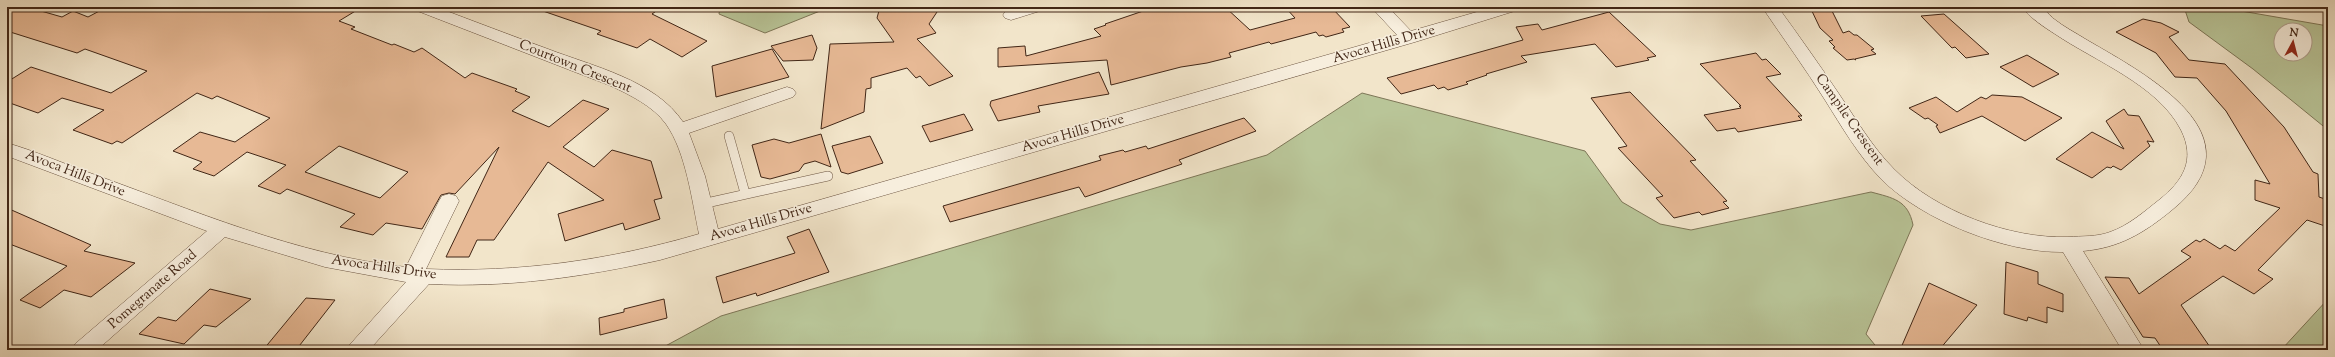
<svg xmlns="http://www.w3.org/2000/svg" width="2335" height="357" viewBox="0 0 2335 357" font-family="'Sorts Mill Goudy',serif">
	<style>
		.green { fill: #b9c598; stroke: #7d7657; fill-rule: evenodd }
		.building { fill: #e7b995; stroke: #412616; fill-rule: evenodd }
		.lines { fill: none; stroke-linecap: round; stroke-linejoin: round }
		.lane-casing { stroke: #6d5643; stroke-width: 10 }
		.street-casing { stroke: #6d5643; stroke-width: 1 }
		.lane { stroke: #f7eedd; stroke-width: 9 }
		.street { fill: #f7eedd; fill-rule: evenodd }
		.labels { text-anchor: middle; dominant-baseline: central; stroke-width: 3; stroke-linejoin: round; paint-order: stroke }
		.street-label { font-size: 14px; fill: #412616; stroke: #f7eedd }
	</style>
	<rect width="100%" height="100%" fill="#f2e5ca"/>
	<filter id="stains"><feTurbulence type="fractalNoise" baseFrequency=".005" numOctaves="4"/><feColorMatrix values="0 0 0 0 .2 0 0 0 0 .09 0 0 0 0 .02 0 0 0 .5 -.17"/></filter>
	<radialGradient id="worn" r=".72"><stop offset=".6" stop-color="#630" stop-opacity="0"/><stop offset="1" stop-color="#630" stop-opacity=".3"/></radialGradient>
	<g class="green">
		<path d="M720,7h110l-65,26 -46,-19z"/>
		<path d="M2184,7h34l110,19v104l-75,-61 -64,-47zM2281,30h24v24h-24z"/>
		<path d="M1362,93l223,58 37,51 38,22 31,6 180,-38c22,6 37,8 42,33l-47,109 13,16h-1221l63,-34 546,-161z"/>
		<path d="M2328,299v51h-46v-1z"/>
	</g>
	<g class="building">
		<path d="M7,7h20l35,10 11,-6 15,6 19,-10h255l-23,14 16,6 -4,2 41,16 2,-1 20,8 8,-4 43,30 7,-5 45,16 -2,2 15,6 -18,14 37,16 34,-27 26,9 -46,38 31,20 18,-17 39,11 11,37 -8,2 6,19 -35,11 -2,-7 -58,18 -7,-27 46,-14 -56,-38 -54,78h-17l-8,17h-23l53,-110 -44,47 -6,-1 -8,2 -19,34 -36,-6 -13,12 -33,-8 15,-13 -68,-25 -7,5 -22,-8 28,-21 -39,-13 -33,24 -21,-7 9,-7 -29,-11 27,-19 35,10 35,-24 -53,-22 -5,3 -15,-6 -75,50 -5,-2 -5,3 -39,-14 31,-20 -42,-12 -24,15 -31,-11v-20l24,-15 80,26 36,-22 -62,-22 -8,4 -70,-22zM339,146l69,26 -28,26 -75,-26z"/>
		<path d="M541,7h121l-10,7 55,27 -25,16 -32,-18 -13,9 -40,-14 4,-3 -61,-21z"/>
		<path d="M880,7h45l14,2 -10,15 7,9 -19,6 36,37 -24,10 -9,-10 -4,2 -9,-10 -36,10v10l-5,1 -2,23 -43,17 9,-85 64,-2 -17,-24z"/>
		<path d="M1169,7h56l25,23 45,-12 -10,-11h46l19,20 -8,2 2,3 -18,5 -3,-2 -4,1 -3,-4 -45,12 -2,-2 -40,11 2,4 -24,6 -26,4 -70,18 -4,-25 -109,7v-19l27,-2 1,10 75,-20 -7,-7 12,-4 -1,-1 47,-16 3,3z"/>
		<path d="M1810,7h20l13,26 6,-2 5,4h3l17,14 -3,1 5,4 -21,5 1,1 -2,-1 -7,1 -14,-12 2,-1 -6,-6 4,-1 -13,-12z"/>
		<path d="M1609,12l47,44 -9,2 2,2 -33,7 -21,-23 -74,12 6,6 -41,12 1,1 -21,7 2,2 -20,6 -4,-3 -6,2 -4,-4 -33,9 -14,-16 136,-38 -7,-13 22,-3 4,6z"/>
		<path d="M1944,14l45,40 -23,4 -11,-11 -3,1 -31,-32z"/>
		<path d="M2143,19l18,4 18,9 -10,5 20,23 36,4 59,63 29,45 5,2 1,23 9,3v27l-21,-7 -49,50 15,9 -19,15 -31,-18 -42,29 31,45h-49l-8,-12 -12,-1 -38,-60 24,1 10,16 52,-37 -10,-6 15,-11 4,2 4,-3 16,10 5,-4 10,6 45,-43 -25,-8v-20l15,4 -44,-73 -29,-33 -22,-1 -19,-24 -40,-21z"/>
		<path d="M812,35l5,13 -4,12 -30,1 -12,-15z"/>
		<path d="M772,49l17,28 -73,20 -4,-31z"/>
		<path d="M1756,53l6,7 4,-1 15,15 -15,3 36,39h-4l4,4 -64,12 -3,-4 -18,3 -13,-16 37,-7 -2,-2h2l-41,-42z"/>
		<path d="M2027,55l32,19 -26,13 -33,-20z"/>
		<path d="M1099,72l10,22 -71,12 2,6 -42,9 -8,-16 1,-4z"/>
		<path d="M1630,92l66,68 -6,1 37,40 -4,1 6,6 -27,7 -3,-3 -25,6 -18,-20 7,-2 -45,-48 9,-2 -36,-48z"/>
		<path d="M1992,95l30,2 40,21 -37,23 -43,-25 -42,17 -4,-7 2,-1 -10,-7 -3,1 -16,-11 27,-11 21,15 24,-15 5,2z"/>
		<path d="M2124,109l4,6 11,1 15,26 -7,-1 3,5 -29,24 -8,-4 -2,2 -4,-1 -15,11 -36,-19 36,-27 32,17 -18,-28z"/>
		<path d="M964,114l9,16 -43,12 -8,-16z"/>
		<path d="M1244,118l12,13 -77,29 3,4 -97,33 -6,-10 -129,35 -7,-16 158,-46 -2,-4 24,-6 2,2 21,-6 2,3z"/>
		<path d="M821,134l10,33 -16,-6 -11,3 -5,7 -29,8 -9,-2 -9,-32 22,-6 15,4z"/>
		<path d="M870,136l13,27 -35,11 -7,-2 -9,-26z"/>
		<path d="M7,208l84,37 -7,6 51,12 -44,34 -27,-7 -24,18 -20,-8 47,-34 -60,-23z"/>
		<path d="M809,229l20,43 -72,24 -1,-3 -33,10 -7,-26 79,-24 -8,-16z"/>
		<path d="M2006,262l32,10v12l25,10v18l-16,-5v16l-19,-6 -1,4 -23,-7z"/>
		<path d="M1929,283l48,22 -38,45h-39z"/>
		<path d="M210,289l41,10 -35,28 -12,-2 -20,19 -45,-10 19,-17 18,4z"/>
		<path d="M306,298l29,2 -39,50h-33z"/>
		<path d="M664,299l3,19 -67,17 -1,-17 25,-6v-3z"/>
	</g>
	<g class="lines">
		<g class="lane-casing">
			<g id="lane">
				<path d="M729,136l16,57"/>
				<path d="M702,204l126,-28"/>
			</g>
		</g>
		<g class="street-casing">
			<g id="street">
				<path d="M413,7h23c37,14 74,28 112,42 44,17 107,31 135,73l98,-33 6,-2 6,2 3,4 -3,4 -104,36 16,43 13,53 679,-194 -26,-28h17l23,24 83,-24h26l-2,3 -103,32 -755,218c-77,17 -153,28 -231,24l-60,66h-24l61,-68 -81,-15 -100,-30 -128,113h-25l3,-6 132,-113 -200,-75v-13c28,8 55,20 83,30 103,37 206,82 316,94l33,-66 3,-5 7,-2 7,2 3,5 -33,68c93,4 184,-9 273,-35 -7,-33 -13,-82 -33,-110 -13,-18 -36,-29 -55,-38l-196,-76z"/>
				<path d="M1020,7h25l-2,3 -32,10 -6,-2 -2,-3 2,-3z"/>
				<path d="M1762,7h16c21,29 41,57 61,87 17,25 33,53 55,75 41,42 116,70 174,68 14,-1 29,0 42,-5 18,-6 35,-21 49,-32 24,-19 37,-40 22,-70 -23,-45 -86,-69 -126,-96 -11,-7 -25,-16 -33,-27 5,0 13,-2 18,0 5,2 10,9 14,12 10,8 22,14 33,21 60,35 177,96 85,170 -28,23 -53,38 -89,41l61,99h-22l-59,-98c-58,1 -141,-32 -182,-73 -23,-24 -39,-52 -56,-79 -20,-32 -42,-62 -63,-93z"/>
			</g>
		</g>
		<use href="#lane" class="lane"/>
		<use href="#street" class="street"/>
	</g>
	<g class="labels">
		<g class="street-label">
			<text transform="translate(1384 45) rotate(-16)">Avoca Hills Drive</text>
			<text transform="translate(575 67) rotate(22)">Courtown Crescent</text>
			<text transform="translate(1849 120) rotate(55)">Campile Crescent</text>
			<text transform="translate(1073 134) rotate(-16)">Avoca Hills Drive</text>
			<text transform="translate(75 174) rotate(21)">Avoca Hills Drive</text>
			<text transform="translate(761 223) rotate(-16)">Avoca Hills Drive</text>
			<text transform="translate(384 268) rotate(8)">Avoca Hills Drive</text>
			<text transform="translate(153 290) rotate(-41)">Pomegranate Road</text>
		</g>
	</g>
	<rect width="2335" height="357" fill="none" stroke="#f2e5ca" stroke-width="24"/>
	<rect x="8" y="8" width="2319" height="341" fill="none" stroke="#412616" stroke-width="2"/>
	<rect x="12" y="12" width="2311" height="333" fill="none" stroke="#412616"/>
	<g transform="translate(2293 42) rotate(7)"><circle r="19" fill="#f7eedd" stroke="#ae9e8d"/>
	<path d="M0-3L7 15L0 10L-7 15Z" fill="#8f2418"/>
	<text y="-6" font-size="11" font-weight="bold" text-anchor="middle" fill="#412616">N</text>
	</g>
	<rect width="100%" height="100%" filter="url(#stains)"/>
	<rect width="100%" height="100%" fill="url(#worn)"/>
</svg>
